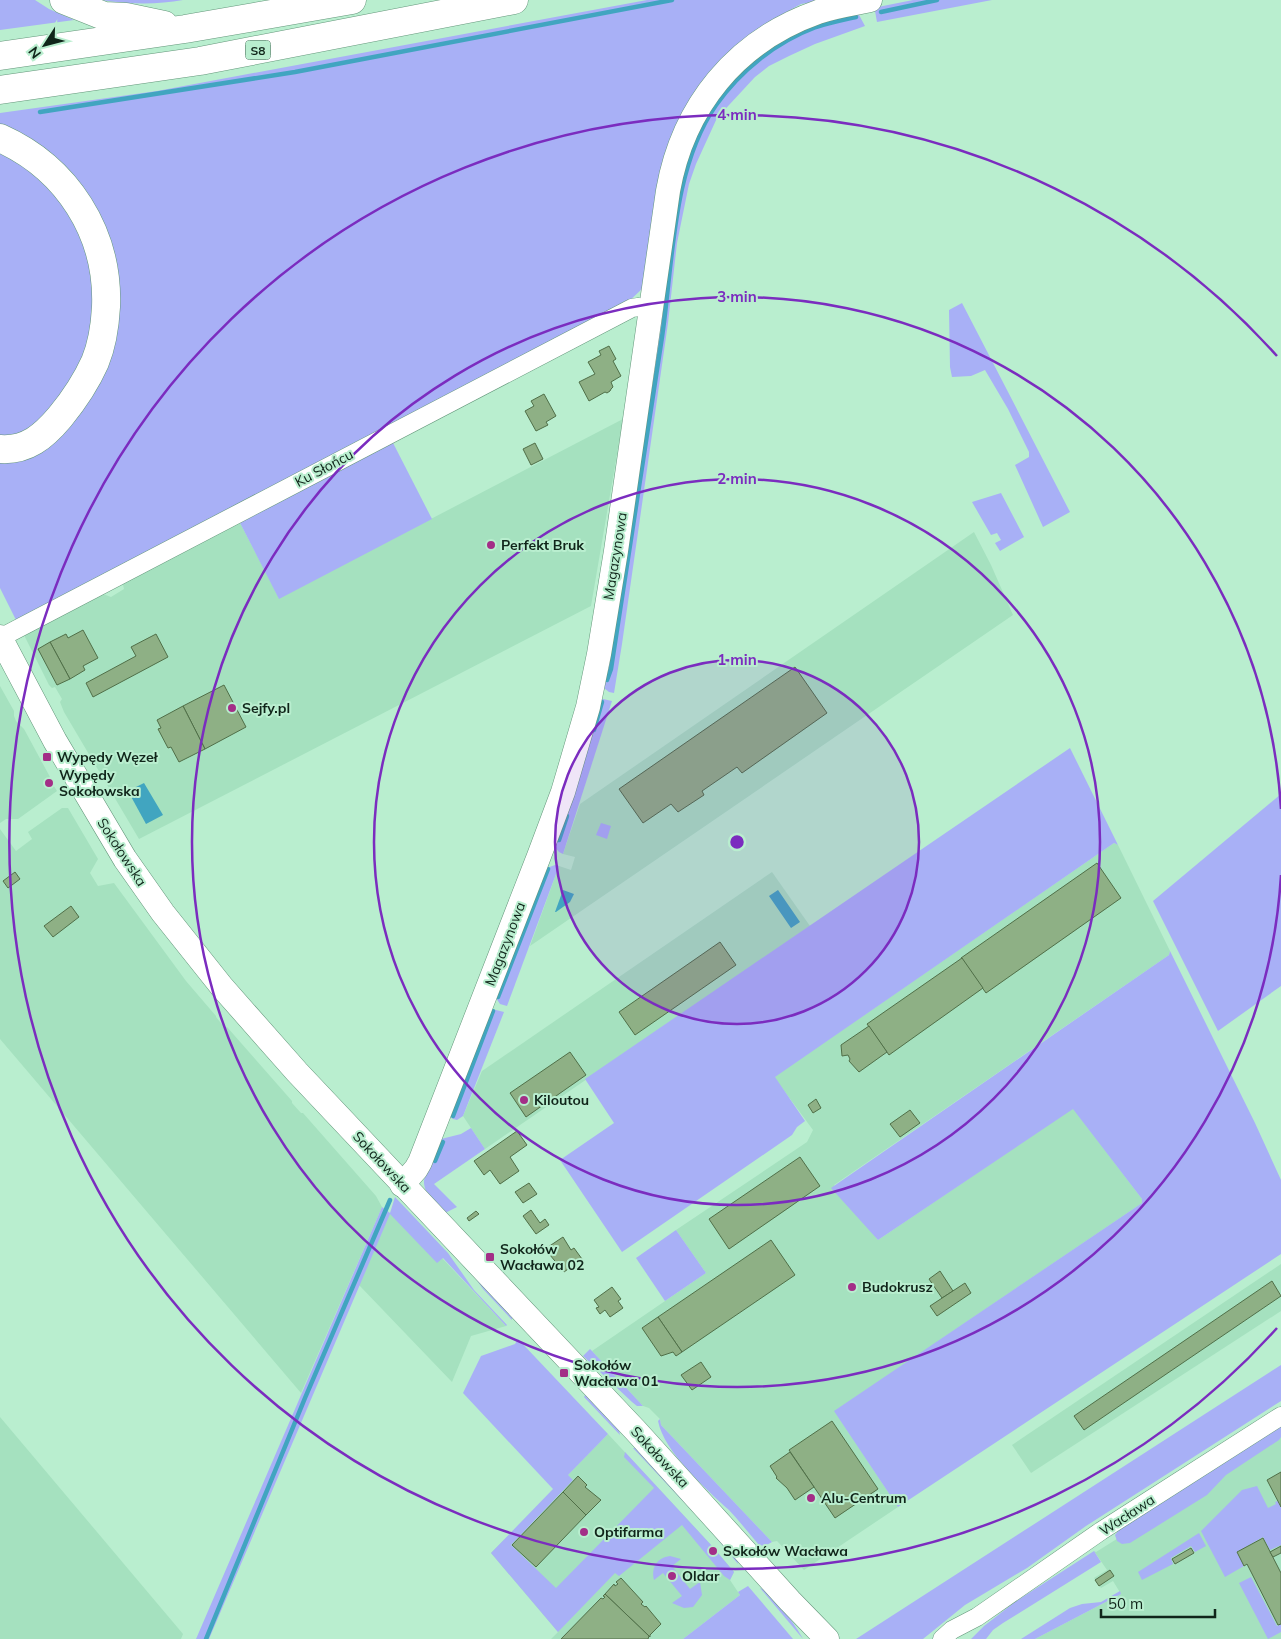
<svg xmlns="http://www.w3.org/2000/svg" width="1281" height="1639" viewBox="0 0 1281 1639" font-family="Mulish,sans-serif">
	<style>
		.built { fill: #a5e1bf }
		.green { fill: #a8b0f6 }
		.water { fill: #41a5c0 }
		.lines { fill: none; stroke-linecap: round; stroke-linejoin: round }
		.stream { stroke: #41a5c0; stroke-width: 4.5 }
		.building { fill: #8eb085; stroke: #506f48 }
		.street-casing { stroke: #63967a; stroke-width: 19 }
		.secondary-casing { stroke: #63967a; stroke-width: 25 }
		.highway-casing { stroke: #63967a; stroke-width: 29 }
		.street { stroke: #fff; stroke-width: 18 }
		.secondary { stroke: #fff; stroke-width: 24 }
		.highway { stroke: #fff; stroke-width: 28 }
		.ring { fill: none; stroke: #7b2cbf; stroke-width: 2.5 }
		.poi-dot { fill: #a32e87; stroke: #b9eecf; stroke-width: 2 }
		.labels { text-anchor: middle; dominant-baseline: central; stroke-width: 4; stroke-linejoin: round; paint-order: stroke }
		.shield { fill: #b9eecf; stroke: #436150; stroke-width: 1 }
		.shield-label { font-size: 12px; font-weight: bold; fill: #10251a }
		.street-label { font-size: 14px; fill: #10251a; stroke: #b9eecf }
		.poi-label { font-size: 14px; font-weight: bold; fill: #10251a; stroke: #b9eecf; text-anchor: start }
		.centre { fill: #7b2cbf; stroke: #b9eecf; stroke-width: 2.5 }
		.ring-label { font-size: 15px; text-anchor: middle; font-weight: bold; fill: #7b2cbf; stroke: #b9eecf; stroke-width: 4; stroke-linejoin: round; paint-order: stroke }
	</style>
	<rect width="100%" height="100%" fill="#b9eecf"/>
	<g class="built">
		<path d="M623,419l-32,187 -452,233 -75,-127 -4,-10 2,-3 -7,-12 -3,1 -3,-3 -27,-54 76,-39 13,5 13,-8 -2,-9 116,-61 41,79z"/>
		<path d="M974,532l17,33 22,50 -483,331 29,-80 12,4 4,-13 -12,-3 17,-50z"/>
		<path d="M0,686l14,25v5l2,5 8,8 26,48v3l7,11 -39,28h-12l-6,4z"/>
		<path d="M62,808h6l30,51 -8,14 8,13 16,-3 72,98 30,35v1l9,11 2,-1 65,74v2l9,10h2l73,83 6,11 -81,186 -301,-354v-210l16,22 16,-12 -4,-7z"/>
		<path d="M1114,843l4,2 52,106 -1,4 -335,230 44,55 195,-132 69,91v4l-307,208 63,96 -94,63 -27,-29 -5,1 -111,-117 -1,-6 -11,-11 -6,-2 -51,-55 114,-78 -30,-43 131,-88 6,-12 -39,-53z"/>
		<path d="M772,872l38,54 -325,223 -22,-33 19,-45z"/>
		<path d="M390,1213l47,49 5,-4 64,68 -35,10 -19,46 -93,-97z"/>
		<path d="M1281,1264v47l-250,162 -19,-28z"/>
		<path d="M0,1417l183,217 -2,5h-181z"/>
		<path d="M1281,1429v210h-246l86,-45 -8,-13 -12,7 -7,-10 13,-8 -13,-19 2,1 40,-25z"/>
		<path d="M608,1434l104,112 22,26 -4,8 10,15 -57,44h-132l7,-7 -67,-79z"/>
	</g>
	<g class="green">
		<path d="M0,0h35l14,9 25,11 -74,10z"/>
		<path d="M101,0h82c-27,5 -55,4 -82,0z"/>
		<path d="M647,0h177l-23,4 -32,18 -29,22 -50,61 -47,183 -18,17 -607,319 -18,-36v-127l29,-2 25,-18 62,-175 -116,-138v-15l157,-22z"/>
		<path d="M913,0h79l-115,22 -2,-11 3,-4z"/>
		<path d="M858,13l7,13 -50,18 -26,12 -20,10 -14,11 -38,41 -21,46 -7,20 -12,59 -9,80 -46,321 -8,49 -5,-1 -5,-4 74,-499 18,-56 31,-48 38,-34 46,-26z"/>
		<path d="M0,148l37,23 49,64 14,70 -20,72 -57,59h-23z"/>
		<path d="M962,303l108,209 -27,15 -28,-62 14,-8v-5l-21,-43 -23,-39 -14,6 -19,1 -2,-10 -1,-57z"/>
		<path d="M391,439l41,80 -153,80 -41,-80z"/>
		<path d="M1001,493l23,44 -24,14 -5,-8 6,-3 -4,-7 -6,2 -19,-33z"/>
		<path d="M603,699l9,2 -49,153 -4,-2 -5,-6 45,-144z"/>
		<path d="M1070,748l48,97 -4,-2 -339,234 30,44 -8,6 -5,8 -170,117 -62,-92 54,-37 -29,-44z"/>
		<path d="M1281,794v192l-63,45 -65,-130z"/>
		<path d="M601,823l10,3 -4,13 -11,-4z"/>
		<path d="M555,865l4,1 -52,140 -7,-2 -4,-6 48,-129z"/>
		<path d="M1170,951l85,172 26,57v74l-383,253 -64,-96 308,-208v-4l-69,-90 -195,131 -47,-52 338,-233z"/>
		<path d="M492,1009l12,3 -41,104 -6,4 -4,-1 -3,-3z"/>
		<path d="M471,1128l14,21 -51,35 23,23 -12,6c-9,-9 -22,-19 -21,-33l17,-41 20,-5z"/>
		<path d="M395,1197l53,56 26,37 33,35 -1,1 -63,-68 -6,5 -47,-49 -181,425h-13l186,-432 8,6z"/>
		<path d="M676,1230l30,43 -41,28 -29,-43z"/>
		<path d="M459,1255l53,61v4l-29,-31z"/>
		<path d="M518,1339l90,95 -40,41 5,5 -62,65 45,43 98,-100 -30,-31 1,-5 87,94 -4,4 5,7 5,-4 16,19 -4,8 -6,-4 -42,-51 -63,51 -4,-3 -57,59 -67,-79 62,-64 -90,-96 18,-37 34,-12z"/>
		<path d="M590,1349l2,2 51,55h-6l-5,-4 -49,-46z"/>
		<path d="M1281,1365v36l-195,125 -59,42 -62,37 -42,34h-67z"/>
		<path d="M587,1392l31,35 2,8 -36,-38z"/>
		<path d="M660,1419l1,6 111,117 -7,4 -6,-1c-10,-12 -20,-24 -30,-35 -23,-21 -65,-58 -71,-89z"/>
		<path d="M1281,1426v11l-2,3 -53,35 -19,20 -77,48 -8,1 -5,-3 -2,-6 4,-5z"/>
		<path d="M633,1448h3l101,111 1,5 -29,-35z"/>
		<path d="M1257,1486l11,22 8,-4 -1,-2 3,-1 3,6v38l-11,5 -7,-13 -26,15 7,14 -19,11 -24,-46 41,-41z"/>
		<path d="M1199,1533l7,13 -11,6 -4,-6 -20,12 2,6 -31,16 -4,-8z"/>
		<path d="M1094,1551l7,11 -98,61 -10,7 -7,9h-15l13,-13 31,-24z"/>
		<path d="M670,1556l11,3 -9,7 18,23 10,-7 2,13 -9,12 -9,1 -12,-5 10,-7 -19,-23 -9,7c-3,-13 3,-22 16,-24z"/>
		<path d="M1251,1577l26,49 4,-2v8l-13,7 -29,-56z"/>
		<path d="M748,1586l45,53h-110l57,-44 -2,-3z"/>
		<path d="M760,1588c12,4 37,39 43,51z"/>
		<path d="M1120,1591l1,3 -86,45h-14l49,-31 12,-4 19,-2z"/>
	</g>
	<g class="water">
		<path d="M144,783l19,32 -17,9 -18,-33z"/>
		<path d="M563,890l11,4 -4,8 -14,10h-1z"/>
		<path d="M778,890l22,32 -9,6 -22,-32z"/>
	</g>
	<g class="lines">
		<g class="stream">
			<path d="M881,12l56,-12"/>
			<path d="M40,112l255,-40 377,-72"/>
			<path d="M607,680l4,-11c17,-111 34,-221 51,-332 11,-75 10,-169 54,-232 25,-35 60,-63 100,-78 13,-4 27,-7 40,-10"/>
			<path d="M594,730l8,-28"/>
			<path d="M559,840l8,-24"/>
			<path d="M498,997l50,-128"/>
			<path d="M453,1116l40,-105"/>
			<path d="M435,1161l8,-19"/>
			<path d="M206,1639l99,-241 85,-198"/>
		</g>
	</g>
	<g class="building">
		<path d="M609,346l7,13 -3,2 8,15 -10,6 2,5 -2,2 -1,2 -3,2 -2,-1 -16,9 -10,-19 16,-8 -7,-12 13,-7 -2,-4z"/>
		<path d="M544,394l12,22 -10,6 2,3 -12,6 -11,-20 9,-5 -3,-5z"/>
		<path d="M535,443l8,16 -12,6 -8,-16z"/>
		<path d="M83,630l15,28 -15,8 2,4 -15,9 -20,-37 16,-8 2,4z"/>
		<path d="M156,634l12,23 -75,40 -7,-14 50,-27 -5,-9z"/>
		<path d="M50,642l20,37 -13,6 -19,-36z"/>
		<path d="M795,667l32,46 -85,60 -5,-6 -35,24 2,4 -26,17 -7,-8 -28,19 -24,-34z"/>
		<path d="M224,685l22,42 -41,22 -22,-43z"/>
		<path d="M183,706l22,43 -26,13 -8,-15 -3,1 -10,-19 3,-1 -4,-8z"/>
		<path d="M49,778l3,6 -3,2 -4,-6z"/>
		<path d="M1097,863l24,35 -135,95 -25,-35z"/>
		<path d="M15,872l5,7 -12,9 -5,-7z"/>
		<path d="M71,906l8,11 -26,20 -9,-11z"/>
		<path d="M720,942l16,23 -101,70 -16,-23z"/>
		<path d="M962,958l21,30 -94,67 -22,-31z"/>
		<path d="M869,1026l18,26 -28,20 -10,-11 1,-2 -2,-4 -6,1 -1,-11z"/>
		<path d="M570,1052l16,23 -60,42 -16,-24z"/>
		<path d="M816,1099l5,9 -8,5 -5,-8z"/>
		<path d="M910,1110l10,13 -20,14 -10,-13z"/>
		<path d="M517,1131l10,14 -17,12 9,14 -19,13 -10,-14 -6,5 -10,-14z"/>
		<path d="M800,1157l20,29 -91,63 -20,-30z"/>
		<path d="M529,1183l8,11 -14,9 -8,-11z"/>
		<path d="M531,1210l9,13 5,-4 4,6 -13,9 -13,-18z"/>
		<path d="M476,1211l3,3 -10,7 -2,-3z"/>
		<path d="M563,1237l8,13 3,-2 8,11 -18,13 -19,-23z"/>
		<path d="M771,1240l24,35 -113,77 -24,-35z"/>
		<path d="M940,1271l13,20 -11,7 -13,-19z"/>
		<path d="M1272,1281l9,15 -197,134 -10,-14z"/>
		<path d="M965,1283l6,10 -34,23 -7,-10z"/>
		<path d="M612,1287l9,12 -3,2 5,7 -13,9 -5,-7 -5,4 -4,-6 3,-1 -5,-7z"/>
		<path d="M658,1317l24,35 -6,4 -3,-4 -12,4 -19,-28z"/>
		<path d="M701,1362l10,15 -19,13 -11,-15z"/>
		<path d="M832,1421l46,68 -43,29 -46,-68z"/>
		<path d="M790,1452l24,35 -19,13 -8,-12 -11,-10 1,-1 -7,-11z"/>
		<path d="M1281,1472v35l-14,-27z"/>
		<path d="M578,1476l9,9 -2,2 16,13 -15,15 -23,-23z"/>
		<path d="M563,1492l23,23 -50,52 -24,-22z"/>
		<path d="M1263,1538l18,35v51l-3,1 -31,-61 -3,2 -7,-14z"/>
		<path d="M1281,1546v7l-8,4 -3,-5z"/>
		<path d="M713,1547l5,5 -5,4 -4,-5z"/>
		<path d="M1191,1548l3,5 -19,11 -3,-5z"/>
		<path d="M1110,1570l4,6 -15,10 -4,-6z"/>
		<path d="M621,1578l22,24 -2,2 4,3 1,-1 15,18 -11,11v2l-45,-43 9,-10 1,2 3,-2 -2,-2z"/>
		<path d="M605,1594l44,42 -1,3h-87l40,-41 2,1 2,-2 -2,-1z"/>
	</g>
	<g class="lines">
		<g class="street-casing">
			<g id="street">
				<path d="M0,638l632,-330 6,-1 12,2"/>
				<path d="M942,1639l10,-9 25,-13 124,-86 180,-115"/>
			</g>
		</g>
		<g class="secondary-casing">
			<g id="secondary">
				<path d="M0,637l55,104 70,118 38,54 59,74 75,85 339,359 154,170 37,38"/>
				<path d="M402,1185l14,-16 4,-7 119,-306 24,-64 25,-85 11,-53 17,-103 52,-360c15,-85 68,-150 150,-179 16,-6 34,-8 52,-12"/>
			</g>
		</g>
		<g class="highway-casing">
			<g id="highway">
				<path d="M64,0l40,16 22,1 38,8"/>
				<path d="M0,56l185,-27 167,-29"/>
				<path d="M0,90l200,-29 314,-61"/>
				<path d="M0,138c67,30 109,95 106,169 -1,19 -4,38 -11,55 -9,20 -21,38 -35,55 -16,19 -33,34 -60,32"/>
			</g>
		</g>
		<use href="#street" class="street"/>
		<use href="#secondary" class="secondary"/>
		<use href="#highway" class="highway"/>
	</g>
	<circle cx="737" cy="842" r="182" fill="#7b2cbf" fill-opacity=".12"/>
	<g class="ring">
		<circle cx="737" cy="842" r="182"/>
		<circle cx="737" cy="842" r="363"/>
		<path d="M1281 875A545 545 0 1 1 1281 809"/>
		<path d="M1277 1328A727 727 0 1 1 1277 356"/>
	</g>
	<g class="poi-dot">
		<circle cx="491" cy="545" r="5"/>
		<circle cx="232" cy="708" r="5"/>
		<rect x="42" y="752" width="10" height="10" rx="2.5"/>
		<circle cx="49" cy="783" r="5"/>
		<circle cx="524" cy="1100" r="5"/>
		<rect x="485" y="1252" width="10" height="10" rx="2.5"/>
		<circle cx="852" cy="1287" r="5"/>
		<rect x="559" y="1368" width="10" height="10" rx="2.5"/>
		<circle cx="811" cy="1498" r="5"/>
		<circle cx="584" cy="1532" r="5"/>
		<circle cx="713" cy="1551" r="5"/>
		<circle cx="672" cy="1576" r="5"/>
	</g>
	<g class="labels">
		<rect class="shield" x="245.5" y="40.5" width="25" height="19" rx="4"/>
		<g class="shield-label">
			<text x="258" y="50">S8</text>
		</g>
		<g class="street-label">
			<text transform="translate(324 468) rotate(-28)">Ku Słońcu</text>
			<text transform="translate(615 556) rotate(-81)">Magazynowa</text>
			<text transform="translate(122 852) rotate(57)">Sokołowska</text>
			<text transform="translate(505 944) rotate(-69)">Magazynowa</text>
			<text transform="translate(382 1162) rotate(47)">Sokołowska</text>
			<text transform="translate(660 1457) rotate(47)">Sokołowska</text>
			<text transform="translate(1127 1515) rotate(-33)">Wacława</text>
		</g>
		<g class="poi-label">
			<text x="501" y="545">Perfekt Bruk</text>
			<text x="242" y="708">Sejfy.pl</text>
			<text x="57" y="757">Wypędy Węzeł</text>
			<text x="59" y="775">Wypędy<tspan x="59" dy="16">Sokołowska</tspan></text>
			<text x="534" y="1100">Kiloutou</text>
			<text x="500" y="1249">Sokołów<tspan x="500" dy="16">Wacława 02</tspan></text>
			<text x="862" y="1287">Budokrusz</text>
			<text x="574" y="1365">Sokołów<tspan x="574" dy="16">Wacława 01</tspan></text>
			<text x="821" y="1498">Alu-Centrum</text>
			<text x="594" y="1532">Optifarma</text>
			<text x="723" y="1551">Sokołów Wacława</text>
			<text x="682" y="1576">Oldar</text>
		</g>
	</g>
	<circle cx="737" cy="842" r="8" class="centre"/>
	<g class="ring-label">
		<text x="737" y="120">4 min</text>
		<text x="737" y="302">3 min</text>
		<text x="737" y="484">2 min</text>
		<text x="737" y="665">1 min</text>
	</g>
	<g transform="translate(45 45) rotate(234)" stroke="#b9eecf" stroke-width="4" paint-order="stroke">
	<path d="M0-4L9 19L0 12L-9 19Z" fill="#10251a"/>
	<text y="-8" font-size="14" font-weight="bold" text-anchor="middle" fill="#10251a">N</text>
	</g>
	<path d="M1101 1609v8h114v-8" fill="none" stroke="#10251a" stroke-width="2.5"/>
	<text x="1108" y="1609" font-size="15" fill="#10251a" stroke="#b9eecf" stroke-width="4" paint-order="stroke">50 m</text>
</svg>
